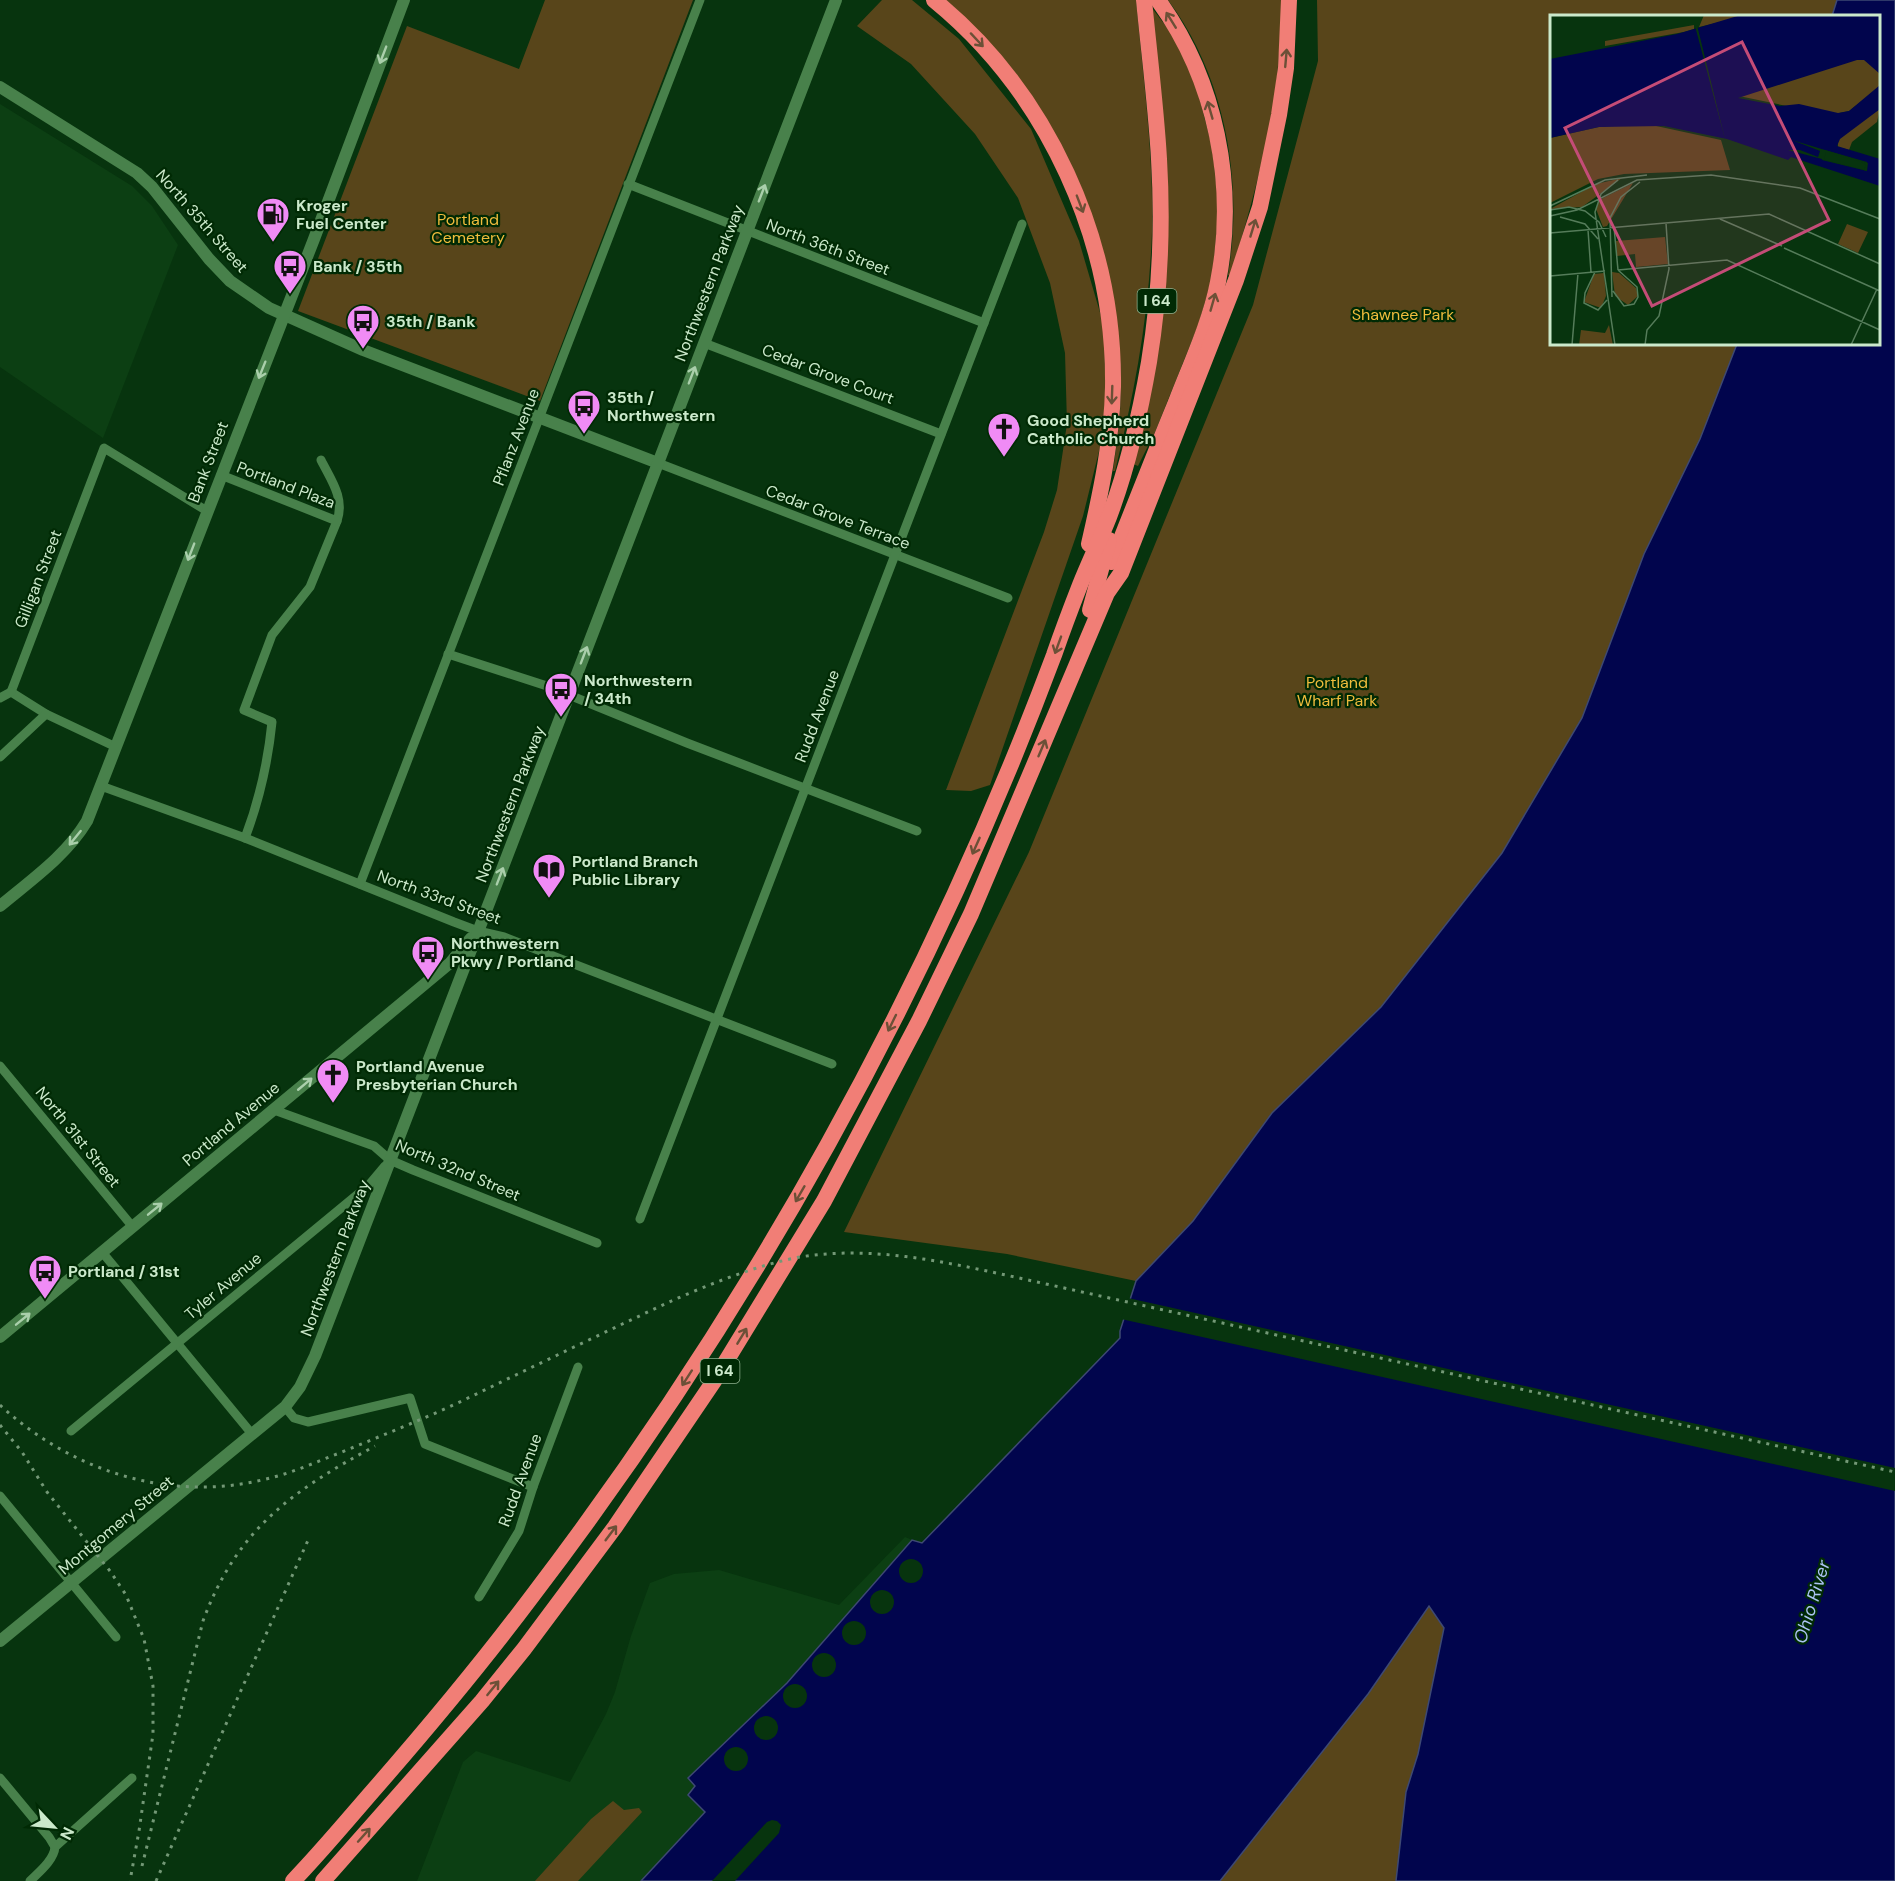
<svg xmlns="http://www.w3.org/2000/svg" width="1895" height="1881" viewBox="0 0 1895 1881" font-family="'DM Sans',sans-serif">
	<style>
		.built { fill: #0c3f13 }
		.green { fill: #58451a }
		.water { fill: #01054d; stroke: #3e4973; stroke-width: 1.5 }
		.pier { fill: #07340e }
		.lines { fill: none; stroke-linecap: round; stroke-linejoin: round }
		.street { stroke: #48814b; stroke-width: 9 }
		.secondary { stroke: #48814b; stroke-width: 12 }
		.highway { stroke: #f17e76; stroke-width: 16 }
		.rail { stroke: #739876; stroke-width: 3; stroke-dasharray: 3 6; stroke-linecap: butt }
		.oneway { stroke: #6c5037 }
		.oneway2 { stroke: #aacfab }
		.labels { text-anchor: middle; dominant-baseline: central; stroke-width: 4.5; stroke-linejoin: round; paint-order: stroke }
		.shield { fill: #002a04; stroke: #8eb08f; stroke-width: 1.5 }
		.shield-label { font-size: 15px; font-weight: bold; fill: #cbe9cb }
		.poi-label { font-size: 16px; font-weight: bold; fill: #cbe9cb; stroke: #002a04; text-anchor: start }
		.park-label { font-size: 16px; fill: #f0bc3d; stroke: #002a04 }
		.street-label { font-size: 16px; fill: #cbe9cb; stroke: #002a04 }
		.water-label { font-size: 18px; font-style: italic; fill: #acc3f4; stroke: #002a04 }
		.inset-road { fill: none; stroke: #557c5a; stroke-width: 1.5 }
		.view { fill: #c44c77; fill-opacity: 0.15; stroke: #c44c77; stroke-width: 3 }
		.inset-edge { fill: none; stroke: #cbe9cb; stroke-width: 3 }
	</style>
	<rect width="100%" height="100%" fill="#07340e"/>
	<g class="built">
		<path d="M0,104l132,82 20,20 26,39 -75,193 -103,-71z"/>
		<path d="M905,1537l7,3 -125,143 -99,95 32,17 -79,86h-224l46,-119 13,-11 94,31 36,-68 9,-22 16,-56 19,-53 24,-9 45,-4 120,35z"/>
	</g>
	<g class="green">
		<path d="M545,0h148l-153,401 -242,-90 109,-285 112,43z"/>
		<path d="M882,0h30l47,39 72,90 48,112 25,85 2,97 -23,93 -93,269 -19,6 -25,-1 98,-258 13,-42 10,-66 -2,-71 -15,-70 -32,-85 -43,-64 -64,-70 -54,-38z"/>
		<path d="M946,0h190c7,77 18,155 16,232 -3,83 -17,159 -37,239h-2c4,-29 8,-57 8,-86 -1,-151 -63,-285 -175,-385z"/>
		<path d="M1168,0h114c-2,34 -3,68 -8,101 -10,60 -26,117 -44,175l-2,-1c16,-94 -3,-199 -60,-275z"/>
		<path d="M1317,0h520l-5,16h-280v328h185l-37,95 -56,115 -62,164 -80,135 -121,154 -109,106 -79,108 -57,60 -129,-27 -163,-22 185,-380 224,-547 65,-244z"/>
		<path d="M1152,8l26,34 20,51 14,54 6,55 -1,25 -5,50 -13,46 -44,109 -17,34 -5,-2 22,-94z"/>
		<path d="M1449,1573l-6,308h-223l148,-187z"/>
		<path d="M613,1801l11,9 15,-2 3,4 -64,69h-43l56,-62z"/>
	</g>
	<path class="water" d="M1837,0h58v1881h-499l10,-89 12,-38 26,-126 -15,-22 -61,88 -148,187h-579l64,-69 -17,-17 7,-9 -7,-8 99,-95 125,-143 10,3 198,-205v-7l16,-50 57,-60 79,-108 109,-106 121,-154 80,-135 62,-164 56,-115 37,-95h141v-328h-46z"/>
	<g class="pier">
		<path d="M1128,1298l767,170v23l-774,-172z"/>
		<circle cx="911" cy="1571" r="12"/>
		<circle cx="882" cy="1602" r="12"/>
		<circle cx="854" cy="1633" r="12"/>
		<circle cx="824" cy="1665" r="12"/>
		<circle cx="795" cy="1696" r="12"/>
		<circle cx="766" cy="1728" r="12"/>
		<circle cx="736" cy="1759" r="12"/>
		<path d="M772,1820l5,1 4,4 -2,8 -44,48h-23l55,-59z"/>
	</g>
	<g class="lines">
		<g class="street">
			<path d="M628,184l356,139"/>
			<path d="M704,343l237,91"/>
			<path d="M321,460c10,20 24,38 16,61"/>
			<path d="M658,463l350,135"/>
			<path d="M221,475l116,46 -27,66 -38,48 -28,75 28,12c-4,40 -13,79 -27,116"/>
			<path d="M448,654l99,32 140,57 230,88"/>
			<path d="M11,692l93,-244 103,63"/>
			<path d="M11,692l35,22 70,33"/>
			<path d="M0,698l11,-6"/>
			<path d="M0,757l46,-43"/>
			<path d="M101,786l144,52 209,84 24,9 26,6 328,127"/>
			<path d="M360,884l340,-884"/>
			<path d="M0,1066l132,160"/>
			<path d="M274,1110l100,36 16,14 23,10 184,73"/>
			<path d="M640,1219l382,-995"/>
			<path d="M102,1252l150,182"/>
			<path d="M285,1407l9,11 14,4 102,-24 15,46 108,43"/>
			<path d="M71,1431l298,-246 16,-19"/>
			<path d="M0,1496l116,141"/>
			<path d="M479,1597l40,-66 14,-44 45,-120"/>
			<path d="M0,1778l49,59 6,10"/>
			<path d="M30,1881c9,-9 24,-21 25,-34l77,-69"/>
		</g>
		<g class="secondary">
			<path d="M0,87l137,86 15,14 57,72 21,22 39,27 94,42 295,113"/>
			<path d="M0,906c31,-26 66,-50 87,-85l227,-582 90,-239"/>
			<path d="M0,1337l450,-374 21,-25"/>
			<path d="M0,1641l285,-234 15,-20 15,-31 521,-1356"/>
		</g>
		<g class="highway">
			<path d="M934,0c114,93 181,241 179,387 -1,53 -12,105 -24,157"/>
			<path d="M1112,562c21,-53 42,-107 64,-160 15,-39 34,-79 42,-120 19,-97 -2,-202 -60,-282"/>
			<path d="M1090,610l19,-70"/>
			<path d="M293,1881c27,-28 52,-58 78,-88 56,-64 111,-130 162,-198 218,-286 395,-603 521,-940 8,-23 17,-47 26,-70 9,-23 20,-45 29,-68 19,-50 31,-103 40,-155 11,-67 14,-135 10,-203 -3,-53 -10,-106 -15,-159"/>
			<path d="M323,1881l159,-180 42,-52 91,-122 99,-146 110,-180 95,-180 52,-107 136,-321 14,-20 115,-293 24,-73 19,-92 7,-47 3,-68"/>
		</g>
		<g class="rail">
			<path d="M0,1405c72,67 173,99 270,73 25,-6 48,-17 72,-26 41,-17 82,-33 122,-52 68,-33 137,-66 205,-98 41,-18 88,-37 131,-45 68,-11 136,3 201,17l894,198"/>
			<path d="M0,1425l22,27 25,40 63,79 16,24 18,44 9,47v48l-14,97 -9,50"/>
			<path d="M142,1866l61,-245c34,-92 89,-130 172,-175"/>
			<path d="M156,1881l153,-343"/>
		</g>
	</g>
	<defs><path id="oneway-shaft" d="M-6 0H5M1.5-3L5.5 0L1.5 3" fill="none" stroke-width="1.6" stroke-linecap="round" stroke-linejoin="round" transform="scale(1.5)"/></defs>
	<g class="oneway">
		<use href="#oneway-shaft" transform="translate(1171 20) rotate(-122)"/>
		<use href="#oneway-shaft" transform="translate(977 40) rotate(47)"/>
		<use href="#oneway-shaft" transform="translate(1286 58) rotate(-85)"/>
		<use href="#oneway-shaft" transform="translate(1210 110) rotate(-106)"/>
		<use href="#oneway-shaft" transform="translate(1080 204) rotate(69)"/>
		<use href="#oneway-shaft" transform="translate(1253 228) rotate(-73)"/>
		<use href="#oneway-shaft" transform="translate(1213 302) rotate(-74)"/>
		<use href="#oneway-shaft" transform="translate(1112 395) rotate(92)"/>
		<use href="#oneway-shaft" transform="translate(1058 645) rotate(110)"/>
		<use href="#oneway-shaft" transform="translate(1042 748) rotate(-67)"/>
		<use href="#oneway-shaft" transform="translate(976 846) rotate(114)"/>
		<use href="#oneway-shaft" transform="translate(892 1023) rotate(116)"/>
		<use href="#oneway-shaft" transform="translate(800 1194) rotate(120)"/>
		<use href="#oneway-shaft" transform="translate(742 1336) rotate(-59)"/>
		<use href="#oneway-shaft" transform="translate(687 1378) rotate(123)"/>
		<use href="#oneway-shaft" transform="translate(611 1533) rotate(-53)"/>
		<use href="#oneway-shaft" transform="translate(493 1688) rotate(-51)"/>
		<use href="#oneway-shaft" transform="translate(364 1835) rotate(-48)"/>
	</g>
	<g class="oneway2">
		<use href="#oneway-shaft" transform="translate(383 55) rotate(111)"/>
		<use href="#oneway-shaft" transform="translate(762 193) rotate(-69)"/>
		<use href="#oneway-shaft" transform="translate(262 370) rotate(112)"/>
		<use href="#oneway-shaft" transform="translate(692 375) rotate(-69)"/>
		<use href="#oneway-shaft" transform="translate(191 552) rotate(111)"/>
		<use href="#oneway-shaft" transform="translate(584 655) rotate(-69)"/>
		<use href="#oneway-shaft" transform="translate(75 838) rotate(129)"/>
		<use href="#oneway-shaft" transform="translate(500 876) rotate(-69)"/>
		<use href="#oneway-shaft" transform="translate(305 1084) rotate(-40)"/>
		<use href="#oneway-shaft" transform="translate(155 1209) rotate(-39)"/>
		<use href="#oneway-shaft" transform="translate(23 1319) rotate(-39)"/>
	</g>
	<defs>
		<g id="fuel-pin" transform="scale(1.725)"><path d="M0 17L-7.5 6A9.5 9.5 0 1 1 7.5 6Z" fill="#f08bf5" stroke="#002a04"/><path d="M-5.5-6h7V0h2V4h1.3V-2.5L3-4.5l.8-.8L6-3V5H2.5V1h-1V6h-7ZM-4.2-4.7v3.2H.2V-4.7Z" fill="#111"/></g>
		<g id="bus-pin" transform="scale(1.725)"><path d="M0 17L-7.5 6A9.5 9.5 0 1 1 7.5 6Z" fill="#f08bf5" stroke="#002a04"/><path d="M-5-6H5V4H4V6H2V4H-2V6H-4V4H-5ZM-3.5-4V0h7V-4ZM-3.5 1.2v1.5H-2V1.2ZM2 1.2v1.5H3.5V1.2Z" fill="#111"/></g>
		<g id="church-pin" transform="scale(1.725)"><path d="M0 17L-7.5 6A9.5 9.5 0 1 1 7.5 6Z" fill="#f08bf5" stroke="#002a04"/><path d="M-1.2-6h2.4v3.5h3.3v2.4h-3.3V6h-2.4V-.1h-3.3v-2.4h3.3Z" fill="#111"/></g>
		<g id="library-pin" transform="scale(1.725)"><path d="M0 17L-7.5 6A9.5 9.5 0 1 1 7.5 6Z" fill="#f08bf5" stroke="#002a04"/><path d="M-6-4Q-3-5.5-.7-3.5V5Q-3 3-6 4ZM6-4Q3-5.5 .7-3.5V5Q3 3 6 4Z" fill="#111"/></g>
	</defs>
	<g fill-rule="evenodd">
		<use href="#fuel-pin" x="273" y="214"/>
		<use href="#bus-pin" x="290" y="266"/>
		<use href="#bus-pin" x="363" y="321"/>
		<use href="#bus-pin" x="584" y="406"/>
		<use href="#church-pin" x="1004" y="429"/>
		<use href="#bus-pin" x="561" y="689"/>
		<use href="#library-pin" x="549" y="870"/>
		<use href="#bus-pin" x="428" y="952"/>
		<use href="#church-pin" x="333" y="1075"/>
		<use href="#bus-pin" x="45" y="1271"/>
	</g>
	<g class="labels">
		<g class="shield">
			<rect x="1137.5" y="289" width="39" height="24" rx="4.5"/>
			<rect x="700.5" y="1359" width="39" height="24" rx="4.5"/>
		</g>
		<g class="shield-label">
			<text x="1157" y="301">I 64</text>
			<text x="720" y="1371">I 64</text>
		</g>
		<g class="poi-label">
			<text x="296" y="205">Kroger<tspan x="296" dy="18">Fuel Center</tspan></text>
			<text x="313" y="266">Bank / 35th</text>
			<text x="386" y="321">35th / Bank</text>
			<text x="607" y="397">35th /<tspan x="607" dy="18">Northwestern</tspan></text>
			<text x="1027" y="420">Good Shepherd<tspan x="1027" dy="18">Catholic Church</tspan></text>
			<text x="584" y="680">Northwestern<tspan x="584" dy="18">/ 34th</tspan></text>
			<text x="572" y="861">Portland Branch<tspan x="572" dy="18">Public Library</tspan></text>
			<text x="451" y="943">Northwestern<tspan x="451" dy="18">Pkwy / Portland</tspan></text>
			<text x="356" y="1066">Portland Avenue<tspan x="356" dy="18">Presbyterian Church</tspan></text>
			<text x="68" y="1271">Portland / 31st</text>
		</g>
		<g class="park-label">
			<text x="468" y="219">Portland<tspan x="468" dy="18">Cemetery</tspan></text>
			<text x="1403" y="314">Shawnee Park</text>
			<text x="1337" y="682">Portland<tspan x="1337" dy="18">Wharf Park</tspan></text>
		</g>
		<g class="street-label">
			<text transform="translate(202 221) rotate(49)">North 35th Street</text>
			<text transform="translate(828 247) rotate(21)">North 36th Street</text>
			<text transform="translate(709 283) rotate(-69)">Northwestern Parkway</text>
			<text transform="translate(828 374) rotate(21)">Cedar Grove Court</text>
			<text transform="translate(516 437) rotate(-69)">Pflanz Avenue</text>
			<text transform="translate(208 462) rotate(-69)">Bank Street</text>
			<text transform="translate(286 485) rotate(21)">Portland Plaza</text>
			<text transform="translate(838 517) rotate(21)">Cedar Grove Terrace</text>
			<text transform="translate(38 579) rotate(-69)">Gilligan Street</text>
			<text transform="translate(817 716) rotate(-69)">Rudd Avenue</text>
			<text transform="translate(510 804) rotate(-69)">Northwestern Parkway</text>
			<text transform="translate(439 897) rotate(20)">North 33rd Street</text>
			<text transform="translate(231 1124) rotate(-40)">Portland Avenue</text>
			<text transform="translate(78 1137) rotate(51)">North 31st Street</text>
			<text transform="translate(458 1170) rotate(23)">North 32nd Street</text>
			<text transform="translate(335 1258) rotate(-69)">Northwestern Parkway</text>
			<text transform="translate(223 1286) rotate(-40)">Tyler Avenue</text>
			<text transform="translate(520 1480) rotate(-70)">Rudd Avenue</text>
			<text transform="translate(116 1525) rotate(-40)">Montgomery Street</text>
		</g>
		<g class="water-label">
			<text transform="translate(1812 1602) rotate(-73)">Ohio River</text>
		</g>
	</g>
	<g transform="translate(1550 15)">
		<rect width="330" height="330" fill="#07340e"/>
		<path d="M154,0h47l-52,12zM144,10v4l-10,3 -79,14v-5zM315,41l15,5v26l-31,24 -19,4 -96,-20zM330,94l-3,13 -25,20 -3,8 -11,-3v-12zM97,109l74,16 9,30 -106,4 -26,5 -48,24v-65l49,-11zM72,163l-40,29 -32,2 46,-25zM83,168l-26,43 -4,1 -7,-18 3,-9zM297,209l21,8 -10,21 -20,-9zM115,222l3,27 -32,3 -1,-13 -18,2 -1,-15zM62,257l7,1 17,15 2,8 -10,9 -13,-9zM54,258l2,23 -5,12 -17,-6 10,-28zM59,310l4,20h-34l2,-15 24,3z" fill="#58451a"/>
		<path d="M191,0h139v59l-16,-14h-7l-119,38 42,8 19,-2 39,9 11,-2 31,-26v24l-40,30 -3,7 43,13v27l-89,-29 -3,3 -61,-21 -63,-13 -65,1 -49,11v-79l127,-25zM275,135l42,12v9l-45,-11z" fill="#01054d" fill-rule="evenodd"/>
		<path d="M147,10l29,118 -31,-117zM242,125l76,23 -1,8 -79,-21h12l18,7 2,-6zM276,137l35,10 5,3 -2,5 -40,-10z" fill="#07340e" fill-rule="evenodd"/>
		<path class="inset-road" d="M0,191l55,-26 42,-5M0,195l19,-3 16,4 14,11 7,15M0,201l27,-6 60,-30 74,-5 89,13 80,31M10,202l25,7 13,15M170,204l62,27M64,212l4,43M38,215l3,42M0,218l219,-19 111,50M234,233l96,43M68,255l109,-10 153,70M45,257l-10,21 -1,10 14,7 9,-10M0,261l55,-5M63,276l11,15 10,-2 4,-7 -1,-10 -19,-17M62,282l-2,-79 11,-21 19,-15M22,330l6,-72M65,330l-20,-133 6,-18 17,-14M95,330l2,-15 12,-14 10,-47 -3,-46M301,330l26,-56"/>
		<path class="view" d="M192,27l87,178 -177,86 -87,-178z"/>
		<rect width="330" height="330" class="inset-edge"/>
	</g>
	<g transform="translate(54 1827) rotate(116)" stroke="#002a04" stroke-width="4.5" paint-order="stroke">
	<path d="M0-4.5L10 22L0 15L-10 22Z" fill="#cbe9cb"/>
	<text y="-9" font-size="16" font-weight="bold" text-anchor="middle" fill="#cbe9cb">N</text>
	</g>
</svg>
